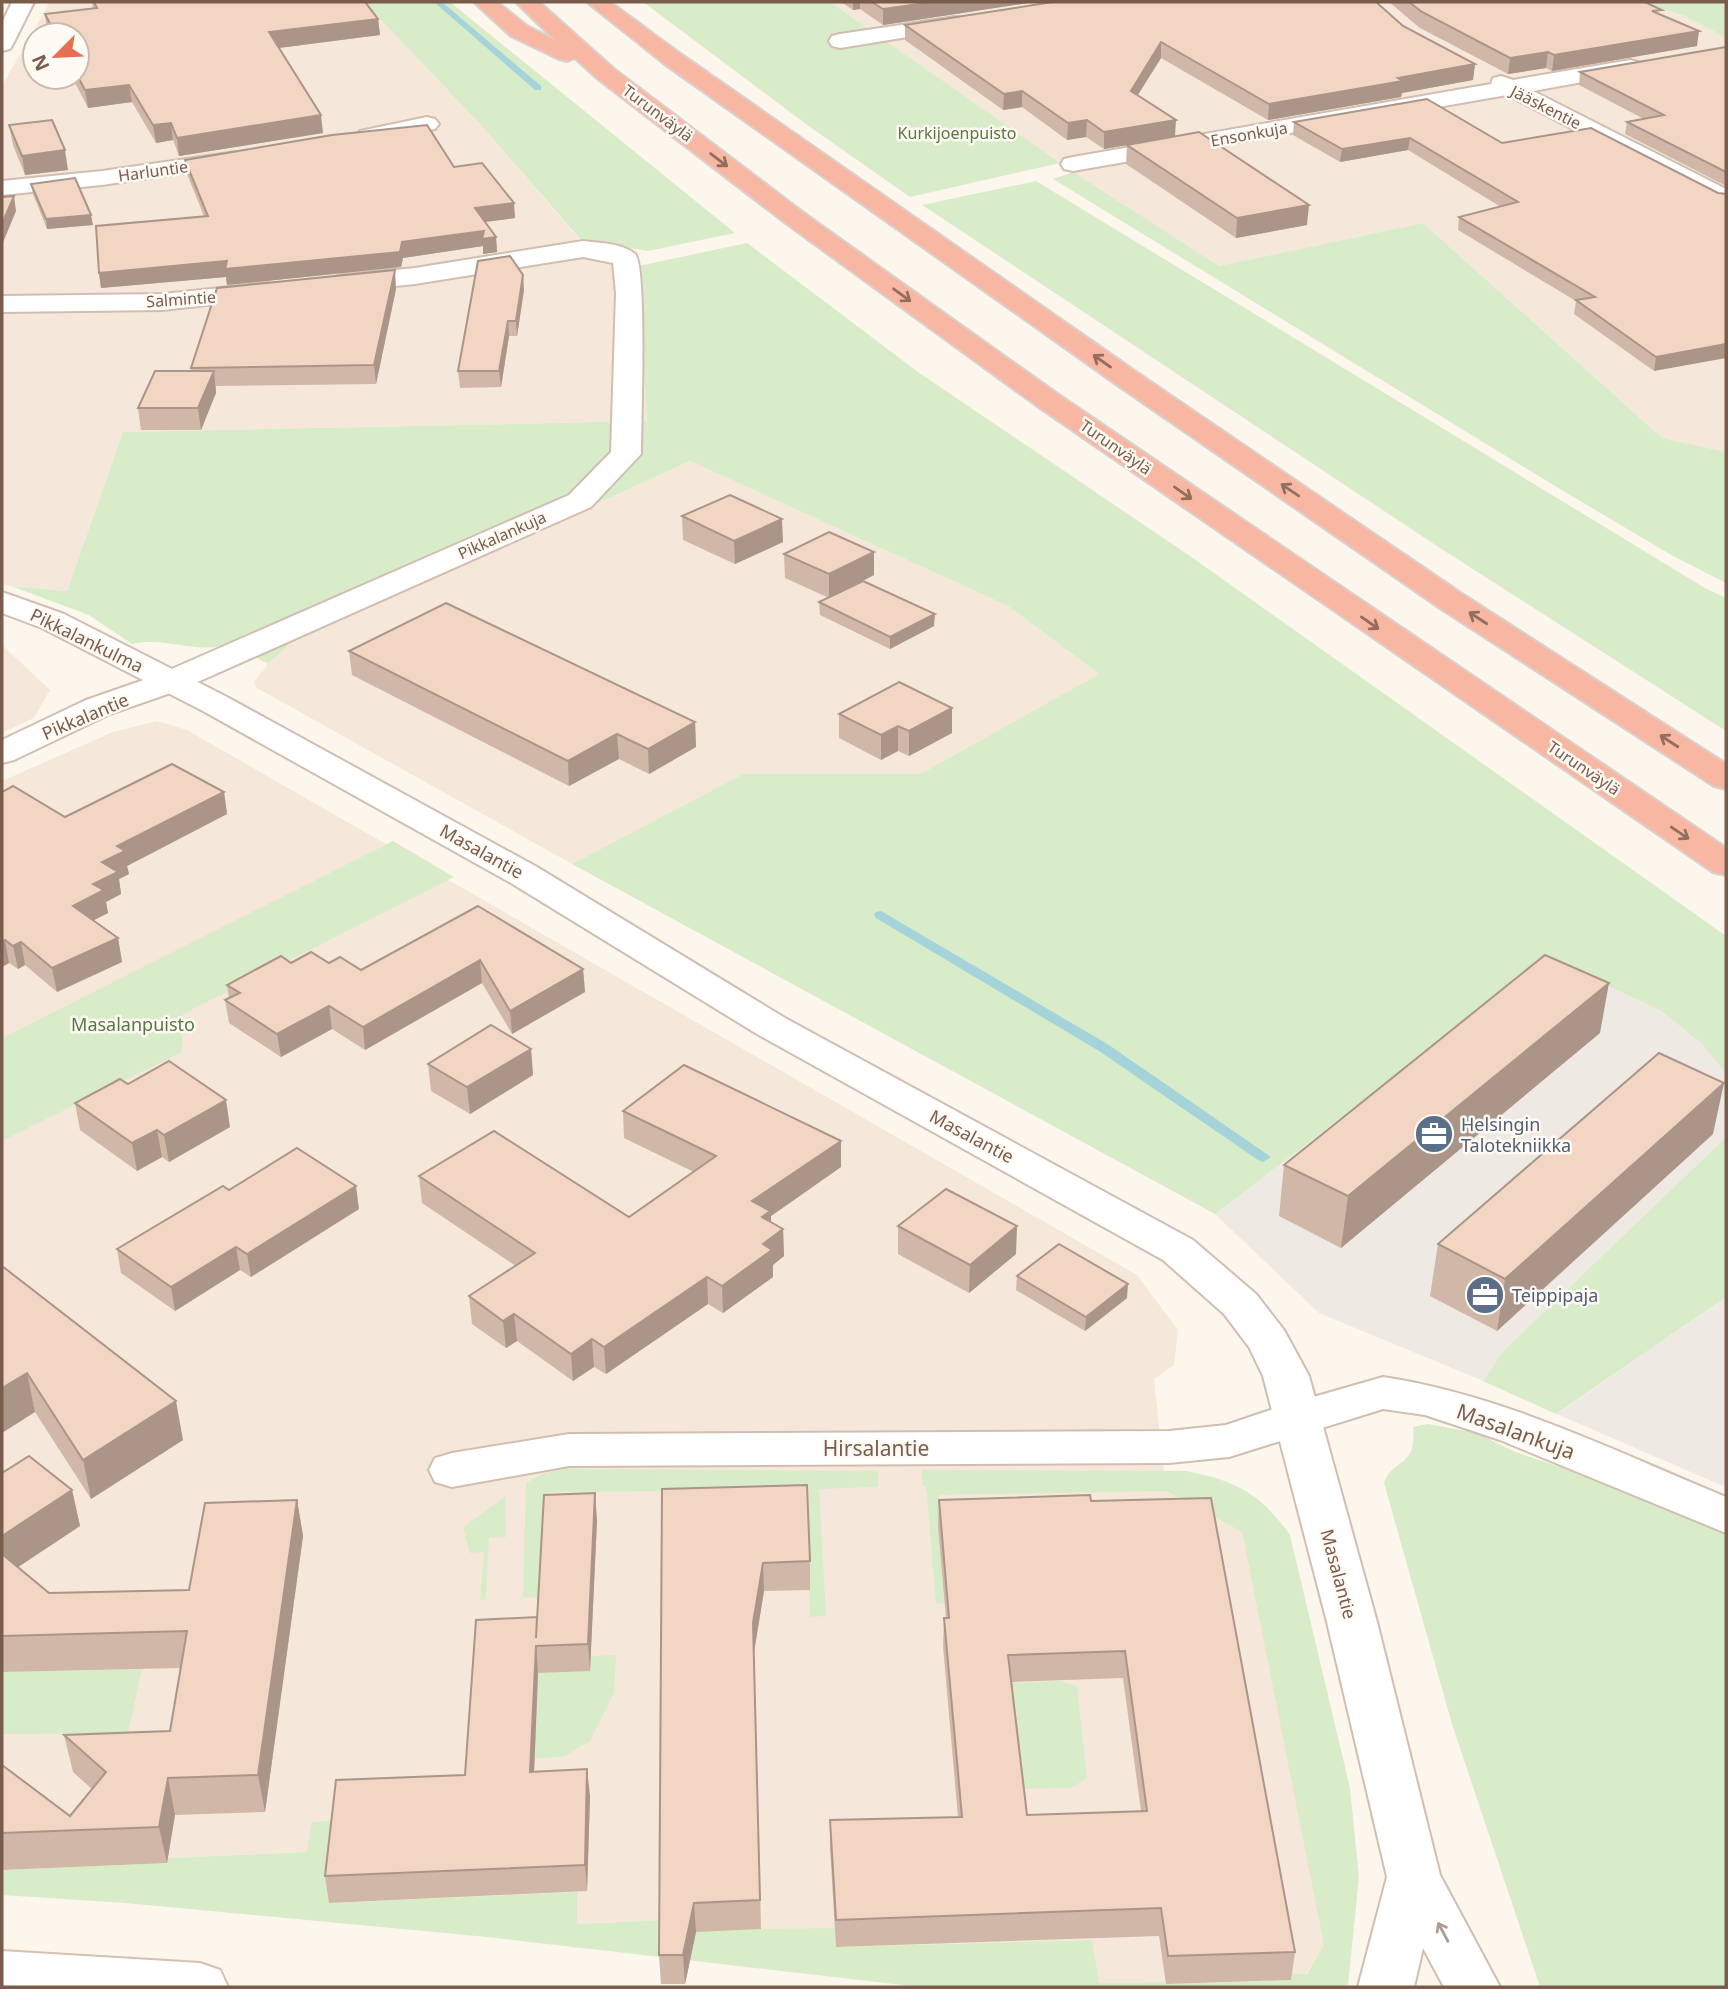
<svg xmlns="http://www.w3.org/2000/svg" width="1728" height="1989" viewBox="0 0 1728 1989" font-family="'Noto Sans',sans-serif">
	<style>
		.residential { fill: #f5e8da; fill-rule: evenodd }
		.industrial { fill: #efe9e4 }
		.green { fill: #d8ecc9 }
		.lines { fill: none; stroke-linecap: round; stroke-linejoin: round }
		.stream { fill: #a5d3da; fill-rule: evenodd }
		.minor-casing { stroke: #d1beb0; stroke-width: 4 }
		.tertiary-casing { stroke: #d1beb0; stroke-width: 4 }
		.secondary-casing { stroke: #d6c0b0; stroke-width: 4 }
		.motorway-casing { stroke: #dad1cd; stroke-width: 4 }
		.minor { fill: #fff; fill-rule: evenodd }
		.tertiary { fill: #fff; fill-rule: evenodd }
		.secondary { fill: #fff; fill-rule: evenodd }
		.motorway { fill: #f7b7a3; fill-rule: evenodd }
		.wall { fill: #d1b7a8; fill-rule: evenodd }
		.shaded-wall { fill: #aa9588 }
		.building { fill: #f3d5c3; stroke: #aa9588; stroke-width: 2; fill-rule: evenodd }
		.oneway { stroke: #936e5e }
		.oneway2 { stroke: #af9d94 }
		.labels { text-anchor: middle; dominant-baseline: central; stroke-width: 5; stroke-linejoin: round; paint-order: stroke }
		.far-street-label { font-size: 16px; fill: #7a5c4d; stroke: #fffaf3 }
		.far-park-label { font-size: 16px; fill: #537a41; stroke: #fffaf3 }
		.street-label { font-size: 18px; fill: #7a5c4d; stroke: #fffaf3 }
		.park-label { font-size: 18px; fill: #537a41; stroke: #fffaf3 }
		.service-label { font-size: 18px; fill: #4e5e75; stroke: #fffaf3; text-anchor: start }
		.near-street-label { font-size: 21px; fill: #7a5c4d; stroke: #fffaf3 }
	</style>
	<rect width="100%" height="100%" fill="#fdf6ec"/>
	<g class="residential">
		<path d="M50,2h314l116,122 100,116 52,8 6,18 9,155 -524,11 -56,159 -65,-6v-499zM35,35h42v42h-42z"/>
		<path d="M830,2h811l44,14 41,22v414l-64,-14 -239,-215 -204,43 -144,-92z"/>
		<path d="M690,461l318,145 91,68 -179,100h-177l-171,90 -315,-176 -3,-6 14,-18 23,-21z"/>
		<path d="M2,645l48,45 -16,28 -32,15z"/>
		<path d="M157,721l30,9 950,545 41,55 -4,35 -20,14 12,112 76,41 83,413 -19,29 -16,1 1,5 -126,4v-2l-66,1 -8,-43 -255,7 -1,-18h-74l-100,-9 -85,4 1,-32 -248,11 -22,-51 -139,6 -1,5 -165,7v-1089l111,-49z"/>
	</g>
	<g class="industrial">
		<path d="M1531,973l73,11 57,27 41,33 24,30v63l-222,213 -21,31 -164,-68 -104,-99z"/>
		<path d="M1726,1297v187l-3,2 -166,-72z"/>
	</g>
	<g class="green">
		<path d="M364,2h86l285,231 -87,18 -67,-11 -101,-116z"/>
		<path d="M643,2h187l230,161 -150,34 -100,-70z"/>
		<path d="M1641,2h85v36l-41,-22z"/>
		<path d="M1073,172l146,94 204,-43 239,215 64,14v131l-53,-27 -118,-70 -502,-307z"/>
		<path d="M1036,181l669,407 21,10v133l-286,-183 -518,-343z"/>
		<path d="M747,243l171,129 272,184 536,380v138l-24,-30 -41,-33 -57,-27 -73,-11 -316,241 -643,-350 171,-90h177l179,-100 -91,-68 -318,-145 -399,182 -23,21 -37,-21c-34,13 -64,-7 -99,1l-43,-29 -78,-29 56,5 56,-159 524,-11 -9,-155z"/>
		<path d="M393,841l61,36 -271,137 -1,38 -180,89v-103z"/>
		<path d="M1726,1137v160l-170,117 -73,-33 21,-31z"/>
		<path d="M1428,1424l49,9 38,19 74,24 137,57v454h-186l-88,-263 -68,-241c9,-26 33,-14 29,-56z"/>
		<path d="M562,1469l316,2v16l-59,2 7,127 -16,1 -5,-127 -256,2 -7,106 -19,-1 3,-114 16,-9z"/>
		<path d="M922,1470l264,1c50,10 73,21 104,64l60,253 9,89 -11,108 -12,2h-416l-433,-50 -362,-34 -123,-8v-25l165,-7 1,-5 139,-6 5,-30 26,-2 -8,83 247,-11v32l84,-4 100,9 74,-1 1,19 256,-7 7,43 66,-1 1,2 125,-4 -1,-6h17l17,-29 -82,-413 -76,-41 -227,4 4,32h-5l7,76 -9,1 -9,-109 -2,-9 -3,-1z"/>
		<path d="M505,1497l1,40 -17,1 -3,61 -6,1 4,-48 -14,1 -7,-26z"/>
		<path d="M616,1655l-2,38 -24,48 -27,16 -29,1 4,-85 51,-2 2,-15z"/>
		<path d="M142,1669l-14,64 -126,1v-62z"/>
		<path d="M1059,1681l18,5 10,92 -16,10 -52,1 -12,-106z"/>
	</g>
	<g class="lines">
		<g class="stream">
			<path d="M434,2h8l99,84v4h-6z"/>
			<path d="M881,911l228,134 162,112 -8,5 -5,-2 -159,-109 -223,-133 -2,-3 2,-3z"/>
		</g>
		<g class="minor-casing">
			<g id="minor">
				<path d="M955,17l8,1 3,5 -3,5 -123,20 -8,-2 -3,-5 3,-5 8,-2z"/>
				<path d="M1630,60l8,2 3,5 -3,5 -105,19 193,98v17l-9,-2 -210,-109 -434,76 -9,-2 -3,-5 3,-5 9,-2 418,-73 2,-6 8,-2 12,4z"/>
				<path d="M427,117l8,2 4,5 -4,5 -67,14 -8,-2 -4,-5 4,-5z"/>
				<path d="M236,152l8,2 4,5 -4,5 -142,21 -100,10v-14l100,-10z"/>
				<path d="M583,241c16,2 39,2 52,13 12,10 6,174 6,200l-50,53 -409,182 -72,25 -96,46 -12,3v-23l84,-40 72,-25 411,-180 42,-43 5,-159 -3,-30 -30,-6 -168,27 -71,7 -9,-2 -4,-6 4,-6 9,-2 71,-7z"/>
				<path d="M267,283l9,2 4,6 -4,6 -113,13 -161,2v-16l161,-2z"/>
				<path d="M1383,1377c120,18 232,74 343,120v36l-226,-93 -75,-25 -42,-6 -154,48 -60,6 -600,3 -117,21 -17,-5 -6,-12 6,-12 17,-5 117,-19 600,-3 57,-6 56,-19z"/>
			</g>
		</g>
		<g class="tertiary-casing">
			<g id="tertiary">
				<path d="M12,2h22l-21,42 -3,5 -8,2v-28z"/>
				<path d="M2,592l62,22 163,83 310,170 248,151 408,222 63,54 28,36 25,46 68,246 63,253 60,112h-56l-21,-39 -9,39h-56l29,-110 -60,-255 -64,-246 -14,-29 -25,-33 -61,-54 -406,-226 -246,-151 -308,-172 -161,-83 -40,-15z"/>
			</g>
		</g>
		<g class="secondary-casing">
			<path id="secondary" d="M2,1951l198,12 20,7 8,17h-226z"/>
		</g>
		<g class="motorway-casing">
			<g id="motorway">
				<path d="M474,2h23l30,24 29,15 -40,-39h23l75,67 191,145 251,179 670,455v27l-13,-3 -677,-467 -249,-181 -189,-145 -23,-21 -8,3 -8,-2 -48,-23z"/>
				<path d="M587,2h23l72,53 454,317 326,222 264,170v25l-12,-3 -274,-178 -324,-224 -450,-319z"/>
			</g>
		</g>
		<use href="#minor" class="minor"/>
		<use href="#tertiary" class="tertiary"/>
		<use href="#secondary" class="secondary"/>
		<use href="#motorway" class="motorway"/>
	</g>
	<g class="wall">
		<path d="M92,2h273l13,17 2,16 -102,13 45,85 -144,23 -6,-16 -17,3 -24,-41 -44,6 -16,-31h5v-42h-27l-3,-4 -2,-17 48,-5z"/>
		<path d="M841,2h194l-152,23 -23,-16 -7,1z"/>
		<path d="M1389,2h256l52,44 -145,25 -6,-3 -38,6 -88,-46z"/>
		<path d="M905,25l498,1 72,38 -2,16 -71,13 -1,4 -133,23 -107,-62 -23,37 37,41 132,89 -71,13 -110,-74 1,-19 -23,4 -18,-12 -19,3 -45,-33 -19,3 -98,-70z"/>
		<path d="M1726,47v139l-101,-52 2,-12 17,-3 -65,-34 1,-13z"/>
		<path d="M1294,122l208,21 216,50 -64,178 -80,-57 2,-13 -118,-71 1,-13 42,-10 -93,-57 -68,12 -47,-27z"/>
		<path d="M9,125l59,45 -43,5 -12,-30z"/>
		<path d="M185,160l269,7 61,51 -30,4 11,15 1,15 -14,2v-8l-80,12 -2,9 -174,18 -1,-8 -125,11 -2,-15 105,-57 -17,-42z"/>
		<path d="M31,184l62,41 -46,4 -14,-35z"/>
		<path d="M396,289l-20,95 -160,2v7l-15,37h-60l-3,-22 53,-37v-3z"/>
		<path d="M524,290l-7,46h-8l-8,51 -41,1 -2,-17z"/>
		<path d="M682,516l101,26 -48,22 -52,-24z"/>
		<path d="M874,552v23l-11,6 71,45 -44,23 -70,-34 -1,-13 10,-4 -44,-20 -1,-24z"/>
		<path d="M349,651l346,71 1,25 -47,27 -30,-15 -50,27 -217,-111z"/>
		<path d="M839,714l113,19 -43,23 -11,-5 -17,9 -42,-22z"/>
		<path d="M2,792l63,25 159,-25 3,22 -100,52 2,8 -10,5 2,15 -15,8 2,11 -15,7 25,18 4,24 -65,30 -32,-27 -7,4 -9,-6 -7,4z"/>
		<path d="M478,906l105,63 2,23 -73,42 -30,-51 -117,67 -33,-21 -51,28 -52,-34 -4,-23 4,-2 -2,-13 64,-22h38l32,7z"/>
		<path d="M1600,1033l-259,215 -62,-32 5,-51z"/>
		<path d="M531,1049l2,26 -63,39 -39,-23 -3,-27z"/>
		<path d="M128,1084l102,43 -61,35 -7,-5 -25,14 -57,-41 -5,-27z"/>
		<path d="M623,1111l218,30v26l-70,49v6l12,7 1,27 -11,9v12l-50,36 -15,-9 -102,70 -12,-7 -21,14 -56,-40 -11,7 -34,-24 -3,-28 47,-30 -94,-63 -3,-27 210,41 65,-45 -70,-34z"/>
		<path d="M1713,1134l-216,197 -67,-35 8,-52z"/>
		<path d="M229,1190l130,19 -108,68 -11,-7 -65,41 -54,-38 -4,-24z"/>
		<path d="M898,1226l118,28 -47,39 -71,-39z"/>
		<path d="M2,1266l181,174 -92,59 -56,-87z"/>
		<path d="M1017,1276l110,22 -42,33 -69,-41z"/>
		<path d="M2,1473l70,17 8,36 -62,41 31,26 140,-3 108,-90 6,36 -38,276 -90,3 -8,48 -165,7v-105l68,51 22,-27 -19,-17 -9,-37 106,-4 11,-63 -179,4z"/>
		<path d="M662,1489l148,72v29l-46,1 -10,61 7,277 -65,3 -11,52h-24l-2,-29z"/>
		<path d="M939,1500l152,1 204,451 -4,28 -125,4 -7,-48 -323,11 -6,-99v-28l128,-3 -15,-171 1,-28h2l-8,-91zM1123,1678l18,133 -114,4 -15,-133z"/>
		<path d="M597,1520l-7,151 -52,2 -4,99 56,24 -3,95 -258,12 -4,-27 140,-101 72,-158z"/>
	</g>
	<g class="shaded-wall">
		<path d="M853,2h7v7l-7,1z"/>
		<path d="M934,2h101l-152,23v-16z"/>
		<path d="M378,19l2,16 -109,14 -2,-17z"/>
		<path d="M1699,31l-2,15 -145,25 2,-16z"/>
		<path d="M1161,42v16l-31,49 1,-16z"/>
		<path d="M1548,52l-2,16 -38,6 2,-16z"/>
		<path d="M1475,64l-2,16 -71,13 -1,4 -133,23 1,-16 129,-26z"/>
		<path d="M129,85l3,17 -44,6 -3,-18z"/>
		<path d="M1022,91v16l-19,3 1,-16z"/>
		<path d="M321,115l2,18 -144,23 -2,-18z"/>
		<path d="M1087,120l-1,17 -19,3 1,-17z"/>
		<path d="M1176,120l-1,17 -71,12v-17z"/>
		<path d="M171,123l2,17 -17,3 -3,-18z"/>
		<path d="M1410,138l-2,12 -68,12 2,-13z"/>
		<path d="M65,150l3,20 -43,5 -3,-19z"/>
		<path d="M14,196l2,15 -14,34v-21z"/>
		<path d="M514,203l1,15 -38,5 -2,-15z"/>
		<path d="M1309,205l-2,20 -71,13 1,-20z"/>
		<path d="M91,215l2,10 -46,4 -1,-10z"/>
		<path d="M484,231l12,6 1,15 -14,2v-8l-80,12 -2,9 -174,18 -1,-8 -125,11 -2,-15 128,-12 175,-19z"/>
		<path d="M395,270l1,19 -20,95 -2,-19z"/>
		<path d="M523,275l1,15 -7,46 -1,-15z"/>
		<path d="M508,321l1,15 -8,51 -2,-16z"/>
		<path d="M1726,344v14l-72,13 2,-14z"/>
		<path d="M214,371l2,22 -15,37 -3,-22z"/>
		<path d="M782,519l1,23 -48,22 -1,-23z"/>
		<path d="M874,552v23l-45,23v-24z"/>
		<path d="M935,614l-1,12 -44,23v-12z"/>
		<path d="M952,708v25l-43,23v-25z"/>
		<path d="M695,722l1,25 -47,27 -1,-25z"/>
		<path d="M898,726v25l-17,9v-25z"/>
		<path d="M617,734l2,25 -50,27 -1,-25z"/>
		<path d="M224,792l3,22 -100,52 2,8 -10,5 2,15 -15,8 2,11 -31,16 -4,-23 20,-22 9,-22 15,-16z"/>
		<path d="M118,938l4,24 -65,30 -5,-24z"/>
		<path d="M5,940l4,23 -7,4v-25z"/>
		<path d="M21,942l4,23 -7,4 -5,-23z"/>
		<path d="M480,960l2,23 -117,67 -2,-23z"/>
		<path d="M583,969l2,23 -73,42 -2,-23z"/>
		<path d="M1609,983l-9,50 -259,215 7,-52z"/>
		<path d="M329,1006l3,23 -51,28 -4,-23z"/>
		<path d="M531,1049l2,26 -63,39 -3,-27z"/>
		<path d="M1724,1083l-11,51 -216,197 8,-52z"/>
		<path d="M226,1100l4,27 -61,35 -5,-27z"/>
		<path d="M157,1130l5,27 -25,14 -5,-28z"/>
		<path d="M841,1141v26l-70,49v22l-19,-37z"/>
		<path d="M356,1186l3,23 -108,68 -4,-23z"/>
		<path d="M1017,1226l-1,28 -47,39 1,-28z"/>
		<path d="M783,1229l1,27 -11,9v12l-50,36 -1,-27 41,-42z"/>
		<path d="M236,1247l4,23 -65,41 -4,-24z"/>
		<path d="M707,1277l1,27 -102,70 -2,-27z"/>
		<path d="M1128,1284l-1,14 -42,33 1,-14z"/>
		<path d="M514,1314l3,27 -11,7 -3,-27z"/>
		<path d="M592,1339l2,28 -21,14 -2,-27z"/>
		<path d="M27,1373l8,39 -33,21v-45z"/>
		<path d="M176,1401l7,39 -92,59 -8,-39z"/>
		<path d="M72,1490l8,36 -77,51 -1,19v-60z"/>
		<path d="M595,1493l2,27 -7,151 -2,-27z"/>
		<path d="M297,1500l6,36 -38,276 -7,-37z"/>
		<path d="M763,1563l1,28 -10,61 7,277 -8,-306z"/>
		<path d="M536,1646l2,27 -5,126 -3,-27z"/>
		<path d="M587,1769l3,27 -3,95 -2,-26z"/>
		<path d="M168,1778l7,37 -8,48 -8,-36z"/>
		<path d="M694,1903l2,29 -11,52 -2,-29z"/>
	</g>
	<g class="building">
		<path d="M94,2h271l13,17 -109,13 52,83 -144,23 -6,-15 -18,2 -24,-40 -44,5 -8,-15v-40h-21l-11,-21 52,-6z"/>
		<path d="M872,2h62l-51,7z"/>
		<path d="M1053,2h323l27,24 72,38 -77,14 5,3 -134,23 -108,-62 -30,49 45,29 -72,12 -17,-12 -19,3 -46,-32 -18,3 -99,-69z"/>
		<path d="M1409,2h236l17,8 -10,1 47,20 -145,24 -6,-3 -38,6 -88,-46z"/>
		<path d="M1726,47v125l-99,-50 37,-7 -84,-43z"/>
		<path d="M1427,99l75,44 89,-15 127,65 8,1v150l-70,13 -80,-57 19,-3 -136,-80 59,-15 -108,-64 -68,11 -48,-27z"/>
		<path d="M52,120l13,30 -43,6 -13,-31z"/>
		<path d="M427,125l27,42 28,-4 32,40 -39,5 21,29 -14,2 2,-8 -82,11 -2,10 -175,17 2,-8 -128,12 -3,-47 112,-10 -23,-56 147,-25z"/>
		<path d="M1199,132l110,73 -72,13 -110,-73z"/>
		<path d="M75,178l16,37 -45,4 -15,-35z"/>
		<path d="M14,196l-12,28v-27z"/>
		<path d="M510,256l13,19 -7,46h-8l-9,50h-41l20,-110z"/>
		<path d="M395,270l-21,95 -183,3 26,-80z"/>
		<path d="M155,371h59l-16,37h-60z"/>
		<path d="M730,495l52,24 -48,22 -52,-25z"/>
		<path d="M829,532l45,20 -45,22 -45,-20z"/>
		<path d="M863,581l72,33 -45,23 -71,-35z"/>
		<path d="M446,603l249,119 -47,27 -31,-15 -49,27 -219,-110z"/>
		<path d="M899,682l53,26 -43,23 -11,-5 -17,9 -42,-21z"/>
		<path d="M172,764l52,28 -107,54 8,5 -23,11 16,10 -25,12 11,6 -31,16 45,32 -66,30 -31,-26 -8,4 -8,-6 -3,2v-150l11,-6 52,31z"/>
		<path d="M478,906l105,63 -73,42 -30,-51 -117,67 -34,-21 -52,28 -52,-34 15,-7 -13,-8 54,-29 10,7 20,-11 18,11 11,-6 21,13z"/>
		<path d="M1545,955l64,28 -261,213 -64,-31z"/>
		<path d="M491,1025l40,24 -64,38 -39,-23z"/>
		<path d="M1659,1053l65,30 -219,196 -67,-35z"/>
		<path d="M169,1061l57,39 -62,35 -7,-5 -25,13 -57,-40 45,-24 8,5z"/>
		<path d="M684,1065l157,76 -89,60 18,10 -8,6 21,12 -20,15 9,6 -50,36 -15,-9 -103,70 -12,-8 -21,15 -57,-40 -11,7 -34,-25 66,-43 -116,-77 75,-45 135,86 87,-61 -93,-45z"/>
		<path d="M297,1148l59,38 -109,68 -11,-7 -65,40 -54,-38 106,-63 6,4z"/>
		<path d="M946,1189l71,37 -47,39 -72,-39z"/>
		<path d="M1059,1244l69,40 -42,33 -69,-41z"/>
		<path d="M2,1266l174,135 -93,59 -56,-87 -25,15z"/>
		<path d="M29,1456l43,34 -70,46v-63z"/>
		<path d="M807,1485l3,76 -47,2 -10,60 7,277 -66,3 -11,52h-24l3,-466z"/>
		<path d="M595,1493l-7,151 -52,2 -6,126 57,-3 -2,96 -260,11 11,-96 129,-5 11,-155 61,-3 -1,21 8,-143z"/>
		<path d="M1090,1495l1,6 120,-3 84,454 -127,4 -7,-48 -325,12 -6,-100 132,-3 -18,-199h5l-10,-118zM1125,1651l22,160 -120,4 -19,-160z"/>
		<path d="M297,1500l-39,275 -90,3 -9,49 -157,6v-68l68,51 36,-44 -42,-37 106,-4 17,-100 -185,5v-82l47,39 140,-3 16,-87z"/>
	</g>
	<defs><path id="oneway-shaft" d="M-6 0H5M1.5-3L5.5 0L1.5 3" fill="none" stroke-width="1.6" stroke-linecap="round" stroke-linejoin="round" transform="scale(1.75)"/></defs>
	<g class="oneway">
		<use href="#oneway-shaft" transform="translate(719 160) rotate(37)"/>
		<use href="#oneway-shaft" transform="translate(902 295) rotate(36)"/>
		<use href="#oneway-shaft" transform="translate(1102 361) rotate(-145)"/>
		<use href="#oneway-shaft" transform="translate(1290 490) rotate(-146)"/>
		<use href="#oneway-shaft" transform="translate(1183 493) rotate(35)"/>
		<use href="#oneway-shaft" transform="translate(1478 618) rotate(-147)"/>
		<use href="#oneway-shaft" transform="translate(1370 623) rotate(35)"/>
		<use href="#oneway-shaft" transform="translate(1669 741) rotate(-147)"/>
		<use href="#oneway-shaft" transform="translate(1680 833) rotate(34)"/>
	</g>
	<use class="oneway2" href="#oneway-shaft" transform="translate(1443 1932) rotate(-118)"/>
	<defs>
		<g id="office-disc" transform="scale(2.0125)"><circle r="9.5" fill="#5c6f8a" stroke="#fffaf3"/><path d="M-6-3h4V-5.5h4V-3h4V5H-6ZM-1-4.5V-3h2v-1.5ZM-6 0V1H6V0Z" fill="#fff"/></g>
	</defs>
	<g fill-rule="evenodd">
		<use href="#office-disc" x="1434" y="1134"/>
		<use href="#office-disc" x="1485" y="1295"/>
	</g>
	<g class="labels">
		<g class="far-street-label">
			<text transform="translate(1546 107) rotate(27)">Jääskentie</text>
			<text transform="translate(658 113) rotate(37)">Turunväylä</text>
			<text transform="translate(1249 134) rotate(-10)">Ensonkuja</text>
			<text transform="translate(153 171) rotate(-8)">Harluntie</text>
			<text transform="translate(181 299) rotate(-4)">Salmintie</text>
			<text transform="translate(1116 447) rotate(35)">Turunväylä</text>
			<text transform="translate(502 535) rotate(-24)">Pikkalankuja</text>
			<text transform="translate(1584 768) rotate(34)">Turunväylä</text>
		</g>
		<g class="far-park-label">
			<text x="957" y="133">Kurkijoenpuisto</text>
		</g>
		<g class="street-label">
			<text transform="translate(87 640) rotate(26)">Pikkalankulma</text>
			<text transform="translate(85 716) rotate(-23)">Pikkalantie</text>
			<text transform="translate(482 851) rotate(29)">Masalantie</text>
			<text transform="translate(972 1136) rotate(28)">Masalantie</text>
			<text transform="translate(1339 1574) rotate(75)">Masalantie</text>
		</g>
		<g class="park-label">
			<text x="133" y="1024">Masalanpuisto</text>
		</g>
		<g class="service-label">
			<text x="1461" y="1124">Helsingin<tspan x="1461" dy="21">Talotekniikka</tspan></text>
			<text x="1512" y="1295">Teippipaja</text>
		</g>
		<g class="near-street-label">
			<text transform="translate(1516 1431) rotate(20)">Masalankuja</text>
			<text x="876" y="1448">Hirsalantie</text>
		</g>
	</g>
	<rect width="1728" height="1989" fill="none" stroke="#7a5c4d" stroke-width="7"/>
	<g transform="translate(56 56) rotate(246)"><circle r="33" fill="#fffaf3" stroke="#cabbb1" stroke-width="2"/>
	<path d="M0-5L12 26L0 18L-12 26Z" fill="#e76f51"/>
	<text y="-10" font-size="19" font-weight="bold" text-anchor="middle" fill="#7a5c4d">N</text>
	</g>
</svg>
